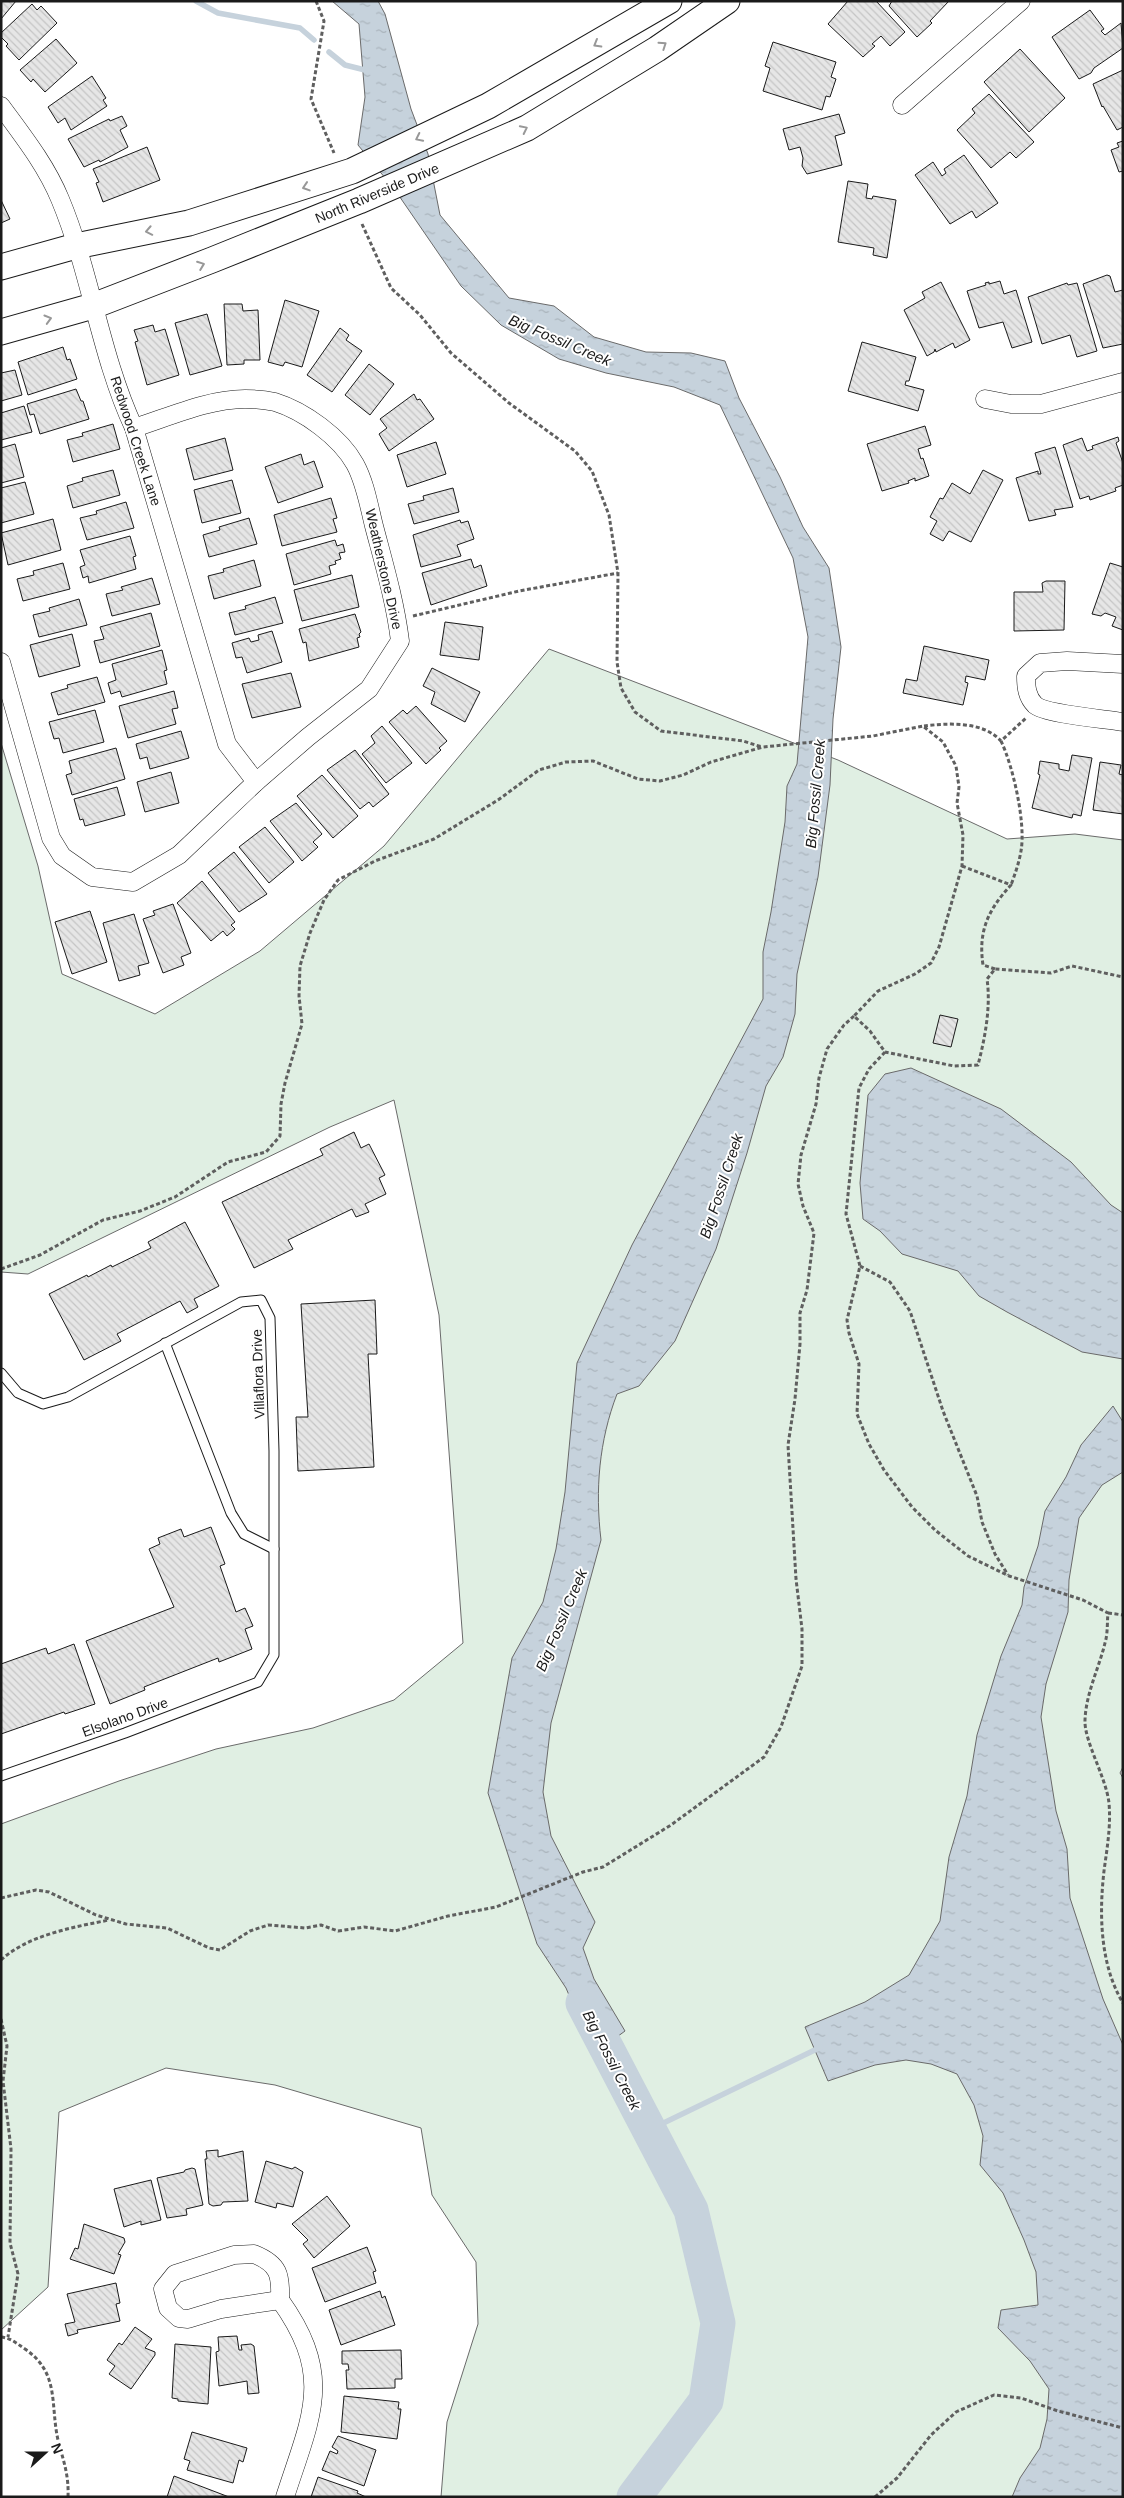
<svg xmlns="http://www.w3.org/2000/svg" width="1124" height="2498" viewBox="0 0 1124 2498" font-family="Helvetica,sans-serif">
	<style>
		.green { fill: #e0efe3; stroke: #6a6a6a }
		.water { fill: url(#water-ripples); stroke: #6a6a6a }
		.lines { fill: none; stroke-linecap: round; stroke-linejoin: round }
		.stream { stroke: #c6d2dc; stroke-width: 5.5 }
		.river { stroke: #c6d2dc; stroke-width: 35 }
		.building { fill: url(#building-back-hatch); stroke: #1a1a1a }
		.lane-casing { stroke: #1a1a1a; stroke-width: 11 }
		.street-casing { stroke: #1a1a1a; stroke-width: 19 }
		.secondary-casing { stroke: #1a1a1a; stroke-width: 27 }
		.path { stroke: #5f5f5f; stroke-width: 3; stroke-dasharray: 4 2.5; stroke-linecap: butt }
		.lane { stroke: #fff; stroke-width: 9 }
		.street { stroke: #fff; stroke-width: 18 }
		.secondary { stroke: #fff; stroke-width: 25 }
		.oneway { stroke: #989898 }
		.labels { text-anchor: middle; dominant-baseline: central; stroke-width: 4; stroke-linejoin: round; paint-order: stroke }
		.street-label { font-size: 14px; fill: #1a1a1a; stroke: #fff }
		.water-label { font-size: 15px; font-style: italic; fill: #1a1a1a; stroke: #fff }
	</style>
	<defs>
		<pattern id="water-ripples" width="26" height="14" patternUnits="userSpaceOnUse" patternTransform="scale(1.25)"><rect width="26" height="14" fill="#c6d2dc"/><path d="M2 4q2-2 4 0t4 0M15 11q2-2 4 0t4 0" fill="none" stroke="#aab4bc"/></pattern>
		<pattern id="building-back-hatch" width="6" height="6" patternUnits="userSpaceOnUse" patternTransform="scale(1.25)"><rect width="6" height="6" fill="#e6e6e6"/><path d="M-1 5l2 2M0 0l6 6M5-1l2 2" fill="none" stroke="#c5c5c5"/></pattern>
	</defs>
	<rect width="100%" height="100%" fill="#fff"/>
	<path class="green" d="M549,649l289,111 169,79 68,-5 48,6v927l-3,6 3,5v719h-682l6,-75 31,-98 -2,-62 -44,-67 -11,-67 -146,-43 -109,-17 -107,44 -11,175 -47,43v-506l118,-43 97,-32 97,-21 81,-28 69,-57 -24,-328 -45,-215 -64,27 -302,147 -27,-2v-529l37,123 24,108 93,40 105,-63 124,-105z"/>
	<g class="water">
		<path d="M332,1h46l7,13 26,95 17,45 12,61 69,83 45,8 40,31 52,15 45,1 34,8 14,37 41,79 23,50 26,41 12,79 -8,72 -3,66 -12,92 -21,97 -2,40 -12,43 -17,29 -19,67 -31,96 -41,92 -36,45 -22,8c-18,47 -22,96 -16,146l-50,183 -8,69 8,44 44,86 -12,26 11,31 31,52 -31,23 -28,-66 -29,-44 -49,-151 24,-135 31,-56 13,-53 9,-57 12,-129 55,-118 131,-246v-47l8,-40 14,-90 2,-36 10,-22 11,-127 -15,-79 -73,-153 -46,-18 -68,-14 -47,-14 -58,-34 -40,-39 -66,-96 -37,-45 7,-48 -6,-73z"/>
		<path d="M911,1068l90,41 70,53 40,43 12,8v146l-41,-7 -75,-40 -28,-16 -21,-25 -56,-17 -22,-23 -17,-12 -3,-36 8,-88 17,-21z"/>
		<path d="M1113,1406l10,16v50l-21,13 -23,33 -10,62 -1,32 -22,72 -5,33 15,94 11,38 3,49 33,101 20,46v452h-111l8,-19 20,-30 7,-29 2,-30 -19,-28 -32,-33 3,-18 37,-5 -2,-33 -12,-32 -21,-47 -23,-28 3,-29 -9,-31 -17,-31 -26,-10 -25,-4 -31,5 -47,16 -23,-54 60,-25 44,-27 31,-54 9,-64 18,-61 10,-61 24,-79 21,-51 2,-18 14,-41 7,-35 21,-34 15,-32z"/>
	</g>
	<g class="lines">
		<g class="stream">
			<path d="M196,1l22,12 82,15 14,12"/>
			<path d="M329,52l16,13 24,6"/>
			<path d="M649,2130l172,-83"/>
		</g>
		<path class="river" d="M583,2003l108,207 27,113 -12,78 -72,96"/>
	</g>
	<g class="building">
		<path d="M1,1h15l-15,18z"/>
		<path d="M848,1h28l29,31 -15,14 -9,-10 -9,8 3,2 -12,11 -35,-33z"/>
		<path d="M892,1h57l-19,20 2,2 -15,14 -28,-31z"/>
		<path d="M32,4l5,6 4,-4 16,17 -38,37 -13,-14 2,-2 -7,-7v-4z"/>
		<path d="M1090,10l14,19 -3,2 4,4 16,-12 2,25 -29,20 -3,5 -12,6 -27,-42z"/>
		<path d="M56,39l21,24 -32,29 -12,-13 -2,3 -11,-12z"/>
		<path d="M773,42l63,20 -5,15 5,2 -6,18 -4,-1 -4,14 -59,-19 7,-23 -5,-2z"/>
		<path d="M1020,49l45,49 -36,34 -45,-50z"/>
		<path d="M1123,70v57l-6,3 -14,-24 -1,1 -9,-23z"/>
		<path d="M92,76l14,22 -3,2 4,6 -36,24 -6,-12 -7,5 -10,-16z"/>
		<path d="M989,94l45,48 -18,16 -6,-6 -19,16 -34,-38 18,-17 -3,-4z"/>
		<path d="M839,114l6,19 -10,3 7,29 -35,9 -5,-8 1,-8 -3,-11 -11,3 -6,-21z"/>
		<path d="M122,116l5,10 -7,4 8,17 -28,15 -1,-2 -15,7 -16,-28 41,-20 1,2z"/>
		<path d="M1123,141v30l-4,1 -8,-22 8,-3 -2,-4z"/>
		<path d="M147,147l13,33 -57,22 -7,-19 3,-1 -6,-13z"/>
		<path d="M964,155l34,48 -22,15 -4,-7 -22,13 -35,-49 18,-13 9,14 4,-3 -2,-4z"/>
		<path d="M848,181l20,3 -2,14 6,1 1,-3 23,4 -9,58 -14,-3 1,-7 -36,-6z"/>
		<path d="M1,200l9,19 -9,4z"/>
		<path d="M1107,275l3,1 5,16 8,-2v54l-20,4 -20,-64z"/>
		<path d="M1000,281l4,13 12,-4 16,52 -20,6 -9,-26 -24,6 -12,-37 19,-6 -1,-2 4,-1v2z"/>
		<path d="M941,282l29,58 -15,8 -2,-5 -17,9 -1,-3 -1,3 -7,4 -23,-46 21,-12 -3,-6z"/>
		<path d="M1067,283l1,2 9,-2 20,68 -20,6 -7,-22 -28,9 -14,-47z"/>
		<path d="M285,300l34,11 -17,56 -17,-5 -2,4 -15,-4z"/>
		<path d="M224,304h18l1,7 15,-1 2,50h-16v4l-17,1z"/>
		<path d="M207,314l15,52 -32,9 -15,-52z"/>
		<path d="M153,325l2,7 10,-3 14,46 -32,10 -12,-43 3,-1 -4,-11z"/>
		<path d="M340,328l9,7 -3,5 16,11 -30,41 -25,-17z"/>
		<path d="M862,342l54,15 -7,24h-3l-1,4 19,5 -6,21 -70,-20z"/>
		<path d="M63,347l4,13 3,-1 7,20 -49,16 -10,-33z"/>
		<path d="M369,364l25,20 -24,31 -25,-20z"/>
		<path d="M15,370l7,25 -21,6v-28z"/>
		<path d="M76,389l5,12h2l6,18 -49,15 -6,-20 -4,1 -3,-11z"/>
		<path d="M414,394l3,6 3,-1 14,20 -45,32 -10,-17 8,-6 -7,-9z"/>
		<path d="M24,406l8,26 -31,8v-27z"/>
		<path d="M113,424l7,25 -47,13 -6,-22 16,-4 -1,-3z"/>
		<path d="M925,426l6,19 -13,4 3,10 2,-1 6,18 -14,5v-3l-7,3 1,2 -27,8 -15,-47z"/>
		<path d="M1118,437l1,4 -3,2 7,20v22l-8,3 1,3 -26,9 -1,-4 -9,3 -17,-54 19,-7 5,13 6,-2 -1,-3z"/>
		<path d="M225,438l8,32 -39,10 -8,-31z"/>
		<path d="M436,442l10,32 -39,13 -10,-32z"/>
		<path d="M15,444l9,33 -23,6v-35z"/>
		<path d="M1055,447l18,60 -19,3 2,5 -27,6 -13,-43 22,-7v3h3l-6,-21z"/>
		<path d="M301,454l3,11 10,-4 9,26 -45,16 -13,-36z"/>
		<path d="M113,470l7,25 -47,13 -6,-22 16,-5 -1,-3z"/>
		<path d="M983,470l20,10 -32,62 -22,-11 -6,10 -13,-7 7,-13 -7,-4 10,-19 3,1 9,-16 18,11z"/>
		<path d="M232,480l9,33 -39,10 -8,-33z"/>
		<path d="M25,482l9,32 -33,9v-35z"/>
		<path d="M453,488l6,24 -45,12 -6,-20 16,-4 -1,-4z"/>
		<path d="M331,498l6,20 -4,1 4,13 -55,14 -8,-31z"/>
		<path d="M126,502l8,26 -47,12 -7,-22 17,-4 -1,-3z"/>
		<path d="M249,518l8,26 -48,13 -6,-22 17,-5 -1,-3z"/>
		<path d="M53,519l8,31 -53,15 -7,-32z"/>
		<path d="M460,520l1,3 7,-2 6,18 -17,6 4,11 -40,11 -8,-32z"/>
		<path d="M130,536l6,20 -3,1 3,12 -47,14 -1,-7 -5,2 -3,-11 5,-2 -5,-15z"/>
		<path d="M335,540l2,6 6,-2 2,8 -6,1 2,6 -6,2 1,3 -7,2 2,8 -37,11 -8,-31z"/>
		<path d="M471,559l3,9 7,-3 6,21 -56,19 -9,-32z"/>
		<path d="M254,560l7,26 -47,13 -6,-23 16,-4 -1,-3z"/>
		<path d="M63,563l7,26 -47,12 -6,-22 17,-4 -1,-4z"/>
		<path d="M1110,563l13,4v63l-11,-4 4,-9 -11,-4 -4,3 -9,-2z"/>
		<path d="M352,575l7,32 -57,14 -8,-31z"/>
		<path d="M152,578l8,26 -48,12 -6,-22 17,-4 -2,-3z"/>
		<path d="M1046,581h19l-1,49 -50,1v-39h29l-1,-9z"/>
		<path d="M275,597l8,26 -48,12 -6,-22 17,-4 -1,-3z"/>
		<path d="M79,599l8,26 -48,12 -6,-22 17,-4 -1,-3z"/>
		<path d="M151,613l9,33 -60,17 -6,-22 10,-2 -4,-12z"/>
		<path d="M355,614l6,18 -2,2 1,3 -3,1 2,9 -50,14 -3,-19 -3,1 -4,-14z"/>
		<path d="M445,622l38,5 -4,33 -39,-5z"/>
		<path d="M272,631l10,31 -35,11 -5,-16 -6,1 -4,-15 17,-5 2,4 8,-2 -1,-5z"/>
		<path d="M72,634l8,32 -41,11 -9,-32z"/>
		<path d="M924,646l65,14 -4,20 -19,-4 -1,6 3,1 -5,22 -60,-12 3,-14 11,2z"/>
		<path d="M162,650l5,20 -3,1 3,13 -45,13 -2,-6 -9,3 -3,-11 8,-3 -4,-16z"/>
		<path d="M432,668l48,24 -15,30 -34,-18 4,-12 -12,-6z"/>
		<path d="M291,673l10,34 -49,11 -10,-34z"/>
		<path d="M97,677l8,25 -47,13 -7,-22 17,-5 -1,-3z"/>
		<path d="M174,691l4,17 -6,1 4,15 -48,14 -9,-32z"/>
		<path d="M416,706l31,35 -8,7 2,2 -15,14 -37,-42 14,-12 4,4z"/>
		<path d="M95,710l9,32 -41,11 -4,-15 -5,1 -5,-17z"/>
		<path d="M382,726l30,37 -26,20 -24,-29 13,-11 -4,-7z"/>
		<path d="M181,731l8,27 -39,11 -3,-12 -7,2 -4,-15z"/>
		<path d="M116,748l9,31 -53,16 -6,-20 6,-2 -3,-12z"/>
		<path d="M355,750l34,44 -16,13 -4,-5 -9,7 -33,-39z"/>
		<path d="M1072,755l20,3 -11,58 -8,-2 -1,4 -40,-10 8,-33 -2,-1 2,-13 19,3v5l10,2z"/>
		<path d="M1100,762l21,3 -2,9 4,1v39l-30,-4z"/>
		<path d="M171,772l8,31 -34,9 -8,-30z"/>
		<path d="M322,775l36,41 -25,22 -36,-42z"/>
		<path d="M117,787l8,28 -40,11 -2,-7 -3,1 -6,-21z"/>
		<path d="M296,803l26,31 -9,8 5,5 -16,14 -32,-40z"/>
		<path d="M265,827l29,35 -25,21 -30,-36z"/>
		<path d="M234,852l33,42 -28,18 -31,-39z"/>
		<path d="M202,881l33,41 -4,3 4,4 -8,7 -4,-5 -12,10 -34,-38z"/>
		<path d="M173,904l18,49 -10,4 3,8 -21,8 -20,-54 12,-4 -2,-4z"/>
		<path d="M90,911l17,51 -35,12 -17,-52z"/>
		<path d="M134,914l15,49 -11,3 2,9 -21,6 -16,-58z"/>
		<path d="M940,1015l18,4 -7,28 -18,-4z"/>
		<path d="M354,1132l7,16 8,-4 16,31 -6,3 7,16 -21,10 4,8 -13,5 -4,-8 -64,31 5,9 -39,19 -32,-66 101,-47 -3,-6z"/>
		<path d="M185,1222l34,64 -25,13 4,8 -11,6 -7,-12 -63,33 4,7 -37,19 -35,-66 38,-19 1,2 23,-12 1,2 39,-19 -3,-6z"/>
		<path d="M375,1300l2,54h-9l6,113 -76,4 -2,-54h12l-7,-113z"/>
		<path d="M211,1527l14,37 -5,2 16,46 9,-4 8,18 -8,3 7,20 -33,13 -1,-4 -74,29 1,3 -35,14 -24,-63 88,-34 -25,-58 11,-5 -2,-6 23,-9 3,8z"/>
		<path d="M74,1644l21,60 -30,10 -1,-2 -63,22v-70l45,-16 2,6z"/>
		<path d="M218,2150v7l25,-6 5,50 -25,1 -2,3 -8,1 -4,-2 -4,-45h2l-1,-8z"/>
		<path d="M266,2161l26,8 3,-2 8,5 -10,35 -16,-4 -1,5 -21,-6z"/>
		<path d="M192,2168l3,1 8,36 -17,4 1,6 -20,3 -10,-40 27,-6 1,-2z"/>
		<path d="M151,2180l10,40 -20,5v-4l-17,6 -10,-38z"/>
		<path d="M327,2196l23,30 -36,32 -11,-14 5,-4 -16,-16z"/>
		<path d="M84,2224l40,14 1,4 -7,12 3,1 -7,19 -44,-15 5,-11 3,1z"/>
		<path d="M367,2247l9,24 -3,1 3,11 -51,19 -13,-34z"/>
		<path d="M116,2283l4,20 -4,1 4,17 -43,9 1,3 -10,3 -3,-12 10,-2 -8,-28z"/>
		<path d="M380,2291l2,7 3,-2 10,29 -54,20 -12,-35z"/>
		<path d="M135,2327l17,12 -7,9 10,4v3l-24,34 -22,-15 6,-8 -8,-6 12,-17 3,2z"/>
		<path d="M237,2336l2,14h3l-1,-5 10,-1 3,2 5,47 -11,1 -1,-13 -28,5 -3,-34 3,-1 -1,-14z"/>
		<path d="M175,2344l36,3 -3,57 -30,-3v-2l-6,-1z"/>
		<path d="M401,2350l1,29h-7v9l-48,1 -1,-19h3l-1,-6h-6v-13z"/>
		<path d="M344,2396l55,6 -1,7h3l-4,30 -56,-7z"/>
		<path d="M192,2432l55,16 -4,14 -4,-2 -6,23 -46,-13 3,-9 -6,-2z"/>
		<path d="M338,2436l38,14 -12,36 -42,-16 8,-19 7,3 1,-3 -6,-4z"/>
		<path d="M174,2476l55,21h-62z"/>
		<path d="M318,2477l40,14 -1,2 9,4h-55z"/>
	</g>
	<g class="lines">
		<g class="lane-casing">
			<g id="lane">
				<path d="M165,1343l66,170 13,21 30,15"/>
				<path d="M1,1373l17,20 25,11 25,-7 173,-95 20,-2 9,18 4,133v204l-16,27 -133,51 -124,43"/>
			</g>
		</g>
		<g class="street-casing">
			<g id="street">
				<path d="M902,105l119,-104"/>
				<path d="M1,106c22,30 45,59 59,93 31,74 40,156 74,229l93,316 29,38"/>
				<path d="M985,399l26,5h30l82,-22"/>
				<path d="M1,662l50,176 11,18 30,21 41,5 46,-27 77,-73 52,-45 61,-48 31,-48c-5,-40 -16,-77 -26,-115 -5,-20 -9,-44 -19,-62 -15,-27 -51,-53 -80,-62 -9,-2 -21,-3 -30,-3 -37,0 -76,18 -111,29"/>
				<path d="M1123,664l-56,-3 -27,2 -14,13c0,11 1,21 9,29 10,9 71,14 88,17"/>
				<path d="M254,2254c25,10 27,21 26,46l-59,9 -33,10 -9,-1 -11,-10 -5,-19 12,-15 59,-19z"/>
				<path d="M280,2300c55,77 31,116 5,197"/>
			</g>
		</g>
		<g class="secondary-casing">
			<g id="secondary">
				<path d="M1,267l75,-21 113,-23 163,-52 136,-65 181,-105"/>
				<path d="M1,332l92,-26 119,-46 147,-59 168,-73 130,-79 70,-48"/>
			</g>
		</g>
		<g class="path">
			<path d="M316,1l8,20 -13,78 23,54"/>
			<path d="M362,224l29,64 29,27 31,38 58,50 66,48 17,20 17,44 9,58 -1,89 4,26 14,24 26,19 82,10 19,6"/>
			<path d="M413,616l106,-25 99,-18"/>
			<path d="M924,726c24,-3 59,-5 77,15l25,-23"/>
			<path d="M1001,741c12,25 25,82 20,110 -2,12 -6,23 -10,34"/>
			<path d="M962,866l49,19c-23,25 -33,46 -28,80l12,4"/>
			<path d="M885,1052l-16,17 -10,19 -13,126 14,52 -13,54 2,13 10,31 -2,50 12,30 15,26 28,37 23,23 33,26 41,20 74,24 25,13c-1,9 0,20 -3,30 -6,25 -19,50 -20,77 -1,21 21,57 24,83 2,24 -2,45 -5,68 -5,43 -4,94 19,132"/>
			<path d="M860,1266l30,16 20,29 33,100 34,85 5,26 13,32 13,21"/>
			<path d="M1,1269l39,-14 63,-35 37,-9 35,-14 53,-35 38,-10 14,-16 1,-32 4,-21 17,-59 -3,-28 1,-30 10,-33 14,-33 14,-20 37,-19 59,-22 64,-39 41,-30 27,-8 27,-1 45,18 22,2 23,-6 28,-13 52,-15 110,-11 50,-10 20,16 13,24 3,21 -2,16 6,32 -1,31 -23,81 -8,16 -16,11 -37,17 -24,25 16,15 15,21 69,14 24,-1c7,-27 13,-58 9,-86l8,-10 56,4 21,-7 51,11"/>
			<path d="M1108,1613l15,2"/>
			<path d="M1,1898l35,-8 13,2 47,23 30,9 41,4 42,20 11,2 30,-19 18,-6 37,3 16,-3 17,6 26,-4 31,4 53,-15 48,-9 87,-35 20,-5 68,-42 93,-68 17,-30 21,-61v-37l-6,-50 -8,-134 7,-46 5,-55v-31l7,-23 7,-57 -11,-27 -5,-22 3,-29 15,-51 3,-26 8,-29 17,-24 10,-9"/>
			<path d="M1,1960c27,-25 73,-33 108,-40"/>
			<path d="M1,2019l6,27 -4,35 8,68 -1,94 8,31 -10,63"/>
			<path d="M1,2337c10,1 15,6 24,12 35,24 25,55 33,91 5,20 11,34 10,57"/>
			<path d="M875,2497l22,-19 34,-43 25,-23 38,-17 27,3 37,13 65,17"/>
		</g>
		<use href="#lane" class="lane"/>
		<use href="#street" class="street"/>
		<use href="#secondary" class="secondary"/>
	</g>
	<defs><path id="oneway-chevron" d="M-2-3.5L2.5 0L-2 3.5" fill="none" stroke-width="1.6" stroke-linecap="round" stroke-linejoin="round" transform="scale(1.25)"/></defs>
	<g class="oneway">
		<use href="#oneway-chevron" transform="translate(597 44) rotate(150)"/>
		<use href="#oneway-chevron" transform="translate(663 45) rotate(-34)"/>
		<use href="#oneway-chevron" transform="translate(524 129) rotate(-26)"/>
		<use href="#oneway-chevron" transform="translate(419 138) rotate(154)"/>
		<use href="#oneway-chevron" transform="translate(306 187) rotate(162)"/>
		<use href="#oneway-chevron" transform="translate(149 231) rotate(169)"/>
		<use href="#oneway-chevron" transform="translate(201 265) rotate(-21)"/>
		<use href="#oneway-chevron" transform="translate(48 319) rotate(-16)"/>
	</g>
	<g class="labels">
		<g class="street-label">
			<text transform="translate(377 193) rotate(-23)">North Riverside Drive</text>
			<text transform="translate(136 441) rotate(72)">Redwood Creek Lane</text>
			<text transform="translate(384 569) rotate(77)">Weatherstone Drive</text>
			<text transform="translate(258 1374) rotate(-92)">Villaflora Drive</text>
			<text transform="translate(125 1717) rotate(-20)">Elsolano Drive</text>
		</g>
		<g class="water-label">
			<text transform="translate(560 340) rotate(23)">Big Fossil Creek</text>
			<text transform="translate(815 794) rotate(-85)">Big Fossil Creek</text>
			<text transform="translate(721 1186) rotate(-72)">Big Fossil Creek</text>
			<text transform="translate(561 1620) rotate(-67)">Big Fossil Creek</text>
			<text transform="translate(612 2060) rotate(63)">Big Fossil Creek</text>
		</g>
	</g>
	<rect width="1124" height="2498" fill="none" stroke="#1a1a1a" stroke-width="5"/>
	<g transform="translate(45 2453) rotate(69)" stroke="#ffffff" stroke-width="4" paint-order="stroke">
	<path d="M0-4L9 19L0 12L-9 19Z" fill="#1a1a1a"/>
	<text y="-8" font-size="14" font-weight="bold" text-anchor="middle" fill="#1a1a1a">N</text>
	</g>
</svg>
